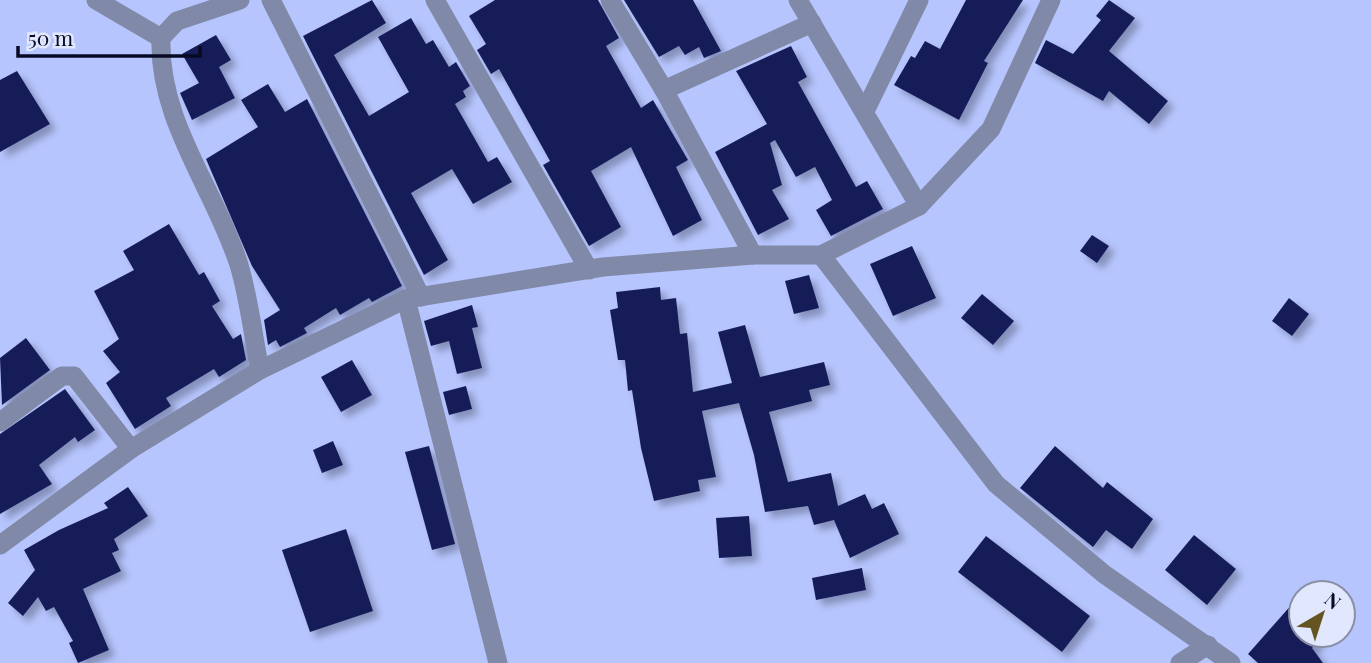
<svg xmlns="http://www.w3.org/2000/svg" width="1371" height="663" viewBox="0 0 1371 663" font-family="'Playfair Display',serif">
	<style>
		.building { fill: #191f59; filter: url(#shadow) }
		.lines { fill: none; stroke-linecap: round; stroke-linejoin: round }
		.minor { stroke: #8089a7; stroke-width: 19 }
	</style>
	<defs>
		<filter id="shadow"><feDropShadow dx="6" dy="6" stdDeviation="3.5" flood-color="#0004"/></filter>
	</defs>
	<rect width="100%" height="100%" fill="#b6c5fe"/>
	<g class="building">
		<path d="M372,0l14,23 -52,32 35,61 40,-24 -31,-55 33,-19 15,26 7,-4 16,27 7,-5 14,24 -7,5 3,6 -11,7 33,58 9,-5 15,25 -39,22 -21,-35 -41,24 37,67 -24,15 -121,-239z"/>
		<path d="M495,0h103l21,38 -13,8 35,62 12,-8 35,60 -12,7 26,53 -29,16 -42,-89 -40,24 30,56 -32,19 -46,-81 7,-4 -51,-92 -8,5 -14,-24 9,-6 -17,-28z"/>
		<path d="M624,0h69l28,51 -17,7 -5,-11 -14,8 -6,-9 -20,11z"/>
		<path d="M966,0h57l-39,61 4,2 -29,57 -65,-35 17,-29 4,2 10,-17 15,8z"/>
		<path d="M1109,0l26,18 -26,33 59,50 -19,23 -40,-33 -6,10 -68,-38 11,-23 27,14 28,-34 -5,-4z"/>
		<path d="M216,35l15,25 -12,7 16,31 -43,22 -12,-27 19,-10 -17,-29z"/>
		<path d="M791,46l16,31 -9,5 58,105 11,-6 16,28 -52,27 -15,-26 16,-10 -17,-33 -19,10 -21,-37 -5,3 12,42 -10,5 17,29 -31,16 -43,-83 52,-28 -31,-53z"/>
		<path d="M17,71l33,53 -50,28v-72z"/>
		<path d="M268,84l17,28 22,-13 95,187 -30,16 -3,-4 -29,17 -4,-7 -32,20 3,5 -27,14 -4,-7 -8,5 -4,-25 16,-10 -28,-44 -46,-107 52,-32 -17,-27z"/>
		<path d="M169,224l30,51 5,-3 16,29 -8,5 21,33 8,-5 5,26 -27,17 -5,-8 -48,29 5,8 -36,23 -29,-46 14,-11 -17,-21 16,-12 -25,-48 40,-21 -11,-19z"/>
		<path d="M1092,235l17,11 -12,17 -17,-12z"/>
		<path d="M912,246l24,52 -43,18 -23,-52z"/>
		<path d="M809,275l10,33 -25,6 -9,-33z"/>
		<path d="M660,287l1,13 15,-2 4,36 7,-1 6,59 39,-9 -14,-51 27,-7 15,52 64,-15 6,23 -21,5 3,11 -43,11 19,70 43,-9 7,33 27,-12 7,15 12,-6 15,31 -49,24 -16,-38 -20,5 -6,-19 -43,6 -11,-57 -15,-52 -37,8 14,66 -18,3 2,11 -46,10 -13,-53 -9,-58 -4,1 -3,-31h-7l-8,-50 8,-2 -2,-16z"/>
		<path d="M982,294l32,27 -21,24 -32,-27z"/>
		<path d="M1289,298l20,16 -17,22 -20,-15z"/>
		<path d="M472,305l6,22 -6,1 10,40 -25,6 -8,-33 -18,5 -7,-25z"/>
		<path d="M26,338l24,32 -48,35 -2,-47z"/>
		<path d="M352,360l20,35 -31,17 -20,-35z"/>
		<path d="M466,386l6,23 -23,6 -6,-23z"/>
		<path d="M65,389l30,41 -17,12 -3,-5 -36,28 13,19 -52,30v-80z"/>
		<path d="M333,441l10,24 -21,8 -9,-23z"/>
		<path d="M429,446l26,98 -23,6 -27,-98z"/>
		<path d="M1055,446l48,42 4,-6 46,37 -21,30 -26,-19 -13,17 -73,-59z"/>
		<path d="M128,487l20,29 -34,23 5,11 -7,3 9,18 -38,18 26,61 -31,13 -9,-20 4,-2 -19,-34 -8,4 -8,-14 -15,19 -15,-13 27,-33 -11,-20 35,-20 49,-22 -4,-5z"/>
		<path d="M749,516l3,40 -33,2 -3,-40z"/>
		<path d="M346,529l27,82 -63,21 -28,-82z"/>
		<path d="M1194,535l42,34 -29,36 -42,-35z"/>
		<path d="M986,536l104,80 -28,36 -104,-80z"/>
		<path d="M862,568l4,22 -50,10 -4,-22z"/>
		<path d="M1301,594v41h22l-11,13 11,15h-65l-10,-9z"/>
	</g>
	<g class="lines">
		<g class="minor">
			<path d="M96,0l65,38"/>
			<path d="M240,0l-63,21 -16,17c-3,83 54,151 78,227 10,33 14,71 21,105"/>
			<path d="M271,0l150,297"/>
			<path d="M435,0l154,270"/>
			<path d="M610,0l54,90 89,165"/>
			<path d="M798,0l121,206"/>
			<path d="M664,90l148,-67"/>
			<path d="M865,111l54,-111"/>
			<path d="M821,255l175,229 108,90 127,89"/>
			<path d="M406,299l92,364"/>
			<path d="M0,422l62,-46h12l57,73"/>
			<path d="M0,545l131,-96 129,-79 146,-71 197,-32 150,-12h68l98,-49 72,-77 60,-129"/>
			<path d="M1180,663l28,-18"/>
		</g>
	</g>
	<g transform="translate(1322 614) rotate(39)"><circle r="33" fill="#e1e8fe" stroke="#8a8fa6" stroke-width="2"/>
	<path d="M0-5L12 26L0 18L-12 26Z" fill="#635421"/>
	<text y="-10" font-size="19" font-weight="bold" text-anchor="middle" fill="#070a23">N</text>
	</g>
	<path d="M18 46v10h182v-10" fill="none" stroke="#070a23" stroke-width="3.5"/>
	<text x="28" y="46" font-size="21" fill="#070a23" stroke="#e1e8fe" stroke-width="5" paint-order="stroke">50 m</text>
</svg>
